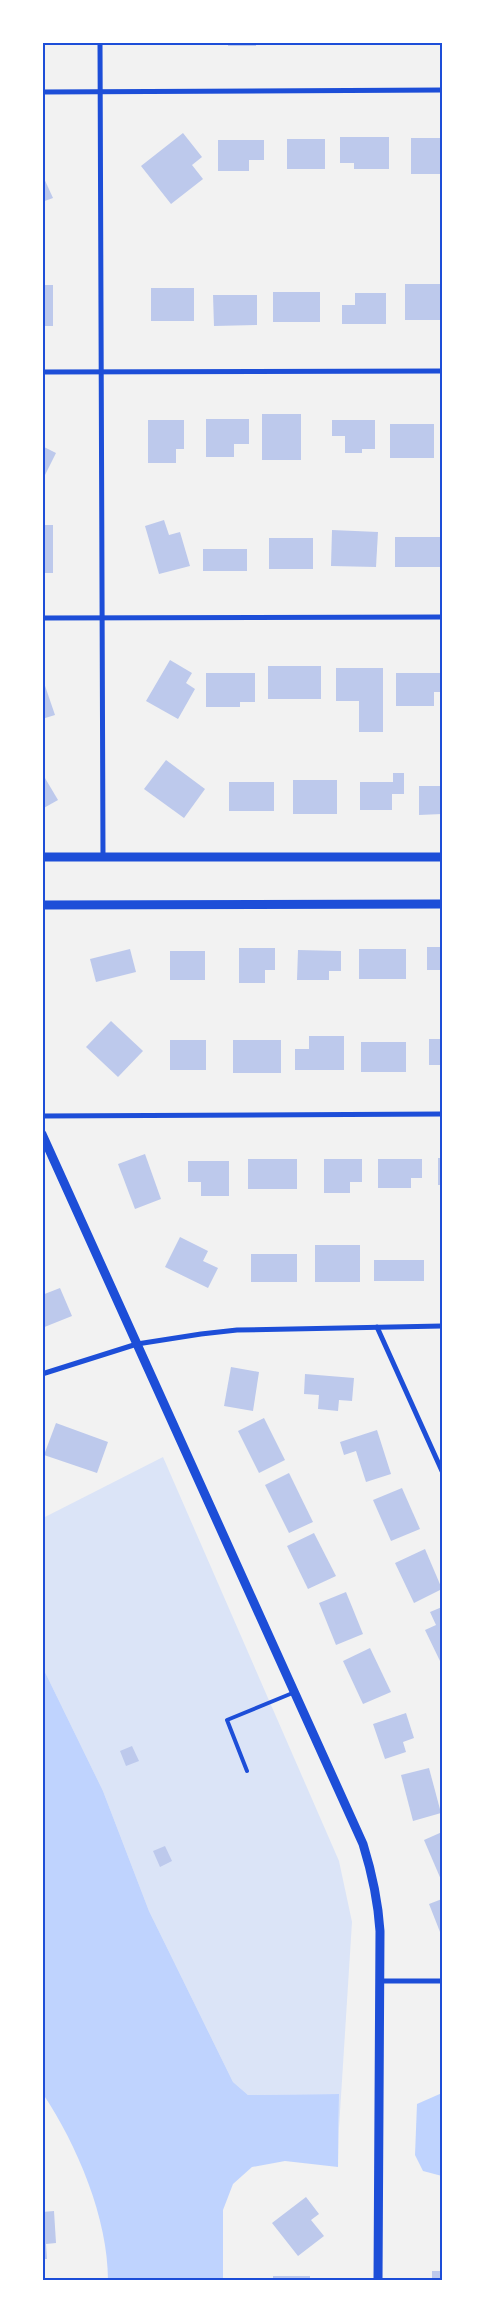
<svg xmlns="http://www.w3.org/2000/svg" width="485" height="2323" viewBox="0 0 485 2323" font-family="'PT Sans Narrow',sans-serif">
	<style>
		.green { fill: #dbe4f7 }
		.water { fill: #bfd3fe }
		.building { fill: #bdc9ec }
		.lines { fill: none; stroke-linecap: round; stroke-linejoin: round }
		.service { stroke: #1d4ed8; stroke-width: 4 }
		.minor { stroke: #1d4ed8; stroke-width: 5 }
		.tertiary { stroke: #1d4ed8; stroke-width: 9 }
		.neatline { fill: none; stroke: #1d4ed8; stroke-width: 2 }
	</style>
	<rect width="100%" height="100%" fill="#f2f2f2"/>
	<path class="green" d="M163,1457l176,404 13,61 -13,206v-34l-91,1 -15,-13 -84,-171 -46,-120 -60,-123v-150z"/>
	<g class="water">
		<path d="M43,1668l60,123 46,120 84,171 15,13 91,-1 -1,73 -53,-6 -33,6 -19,17 -10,26v70h-115c0,-62 -31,-135 -65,-186z"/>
		<path d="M442,2093v83l-19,-5 -8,-16 2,-51z"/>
	</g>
	<g class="building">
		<rect x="228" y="42" width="28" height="4"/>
		<path d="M183,133l19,24 -10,8 11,14 -32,25 -30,-38z"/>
		<path d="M340,137h49v32h-35v-6h-14z"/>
		<rect x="411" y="138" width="31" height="36"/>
		<rect x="287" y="139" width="38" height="30"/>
		<path d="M218,140h46v20h-15v11h-31z"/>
		<path d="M42,174l11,24 -11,4z"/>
		<rect x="405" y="284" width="37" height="36"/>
		<rect x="42" y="285" width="11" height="41"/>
		<rect x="151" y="288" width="43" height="33"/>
		<rect x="273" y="292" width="47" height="30"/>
		<path d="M355,293h31v31h-44v-19h13z"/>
		<path d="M213,295h44v30l-43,1z"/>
		<rect x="262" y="414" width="39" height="46"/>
		<path d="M206,419h43v25h-15v13h-28z"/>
		<path d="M148,420h36v29h-8v14h-28z"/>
		<path d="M332,420h43v29h-13v4h-17v-17h-13z"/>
		<rect x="390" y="424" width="44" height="34"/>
		<path d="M42,446l14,7 -11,22 -3,-1z"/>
		<path d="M164,520l5,15 11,-3 10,34 -31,8 -14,-48z"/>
		<rect x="42" y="525" width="11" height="48"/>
		<path d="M332,530l46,2 -2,35 -45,-1z"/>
		<rect x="395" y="537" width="47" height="30"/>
		<rect x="269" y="538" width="44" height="31"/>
		<rect x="203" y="549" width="44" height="22"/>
		<path d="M170,660l22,13 -6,10 9,6 -17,30 -32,-18z"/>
		<rect x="268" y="666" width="53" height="33"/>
		<path d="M336,668h47v64h-24v-31h-23z"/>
		<path d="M206,673h49v29h-15v5h-34z"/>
		<path d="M396,673h46v19h-8v14h-38z"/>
		<path d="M42,677l13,38 -13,4z"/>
		<path d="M166,760l39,29 -21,29 -40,-29z"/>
		<path d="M42,773l16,27 -16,9z"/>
		<path d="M393,773h11v21h-12v16h-32v-28h33z"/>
		<rect x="293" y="780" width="44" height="34"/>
		<rect x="229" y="782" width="45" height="29"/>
		<path d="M419,786h23v28l-23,1z"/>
		<path d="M427,947h15v36h-2v-13h-13z"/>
		<path d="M239,948h36v22h-10v13h-26z"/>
		<path d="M130,949l6,23 -40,10 -6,-23z"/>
		<rect x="359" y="949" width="47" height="30"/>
		<path d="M298,950l43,1v20h-12v9h-32z"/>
		<rect x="170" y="951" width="35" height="29"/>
		<path d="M111,1021l32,30 -25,26 -32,-30z"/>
		<path d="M309,1036h35v34h-49v-21h14z"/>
		<rect x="429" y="1039" width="13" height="26"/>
		<rect x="170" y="1040" width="36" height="30"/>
		<rect x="233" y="1040" width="48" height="33"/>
		<rect x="361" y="1042" width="45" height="30"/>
		<path d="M145,1154l16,45 -26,10 -17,-45z"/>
		<rect x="438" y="1158" width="4" height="27"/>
		<rect x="248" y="1159" width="49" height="30"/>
		<path d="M324,1159h38v23h-12v11h-26z"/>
		<path d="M378,1159h44v19h-11v10h-33z"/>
		<path d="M188,1161h41v35h-28v-14h-13z"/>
		<path d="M180,1237l28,14 -5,10 15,7 -10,20 -43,-21z"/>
		<rect x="315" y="1245" width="45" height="37"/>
		<rect x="251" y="1254" width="46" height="28"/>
		<rect x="374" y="1260" width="50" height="21"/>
		<path d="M60,1288l12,28 -30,12v-33z"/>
		<path d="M231,1367l28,5 -6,39 -29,-5z"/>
		<path d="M305,1374l49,4 -2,23 -13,-1 -1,11 -20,-2 1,-14 -15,-1z"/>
		<path d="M264,1418l21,42 -26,13 -21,-42z"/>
		<path d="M56,1423l52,19 -11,31 -53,-18z"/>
		<path d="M377,1430l14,44 -25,8 -10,-31 -12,4 -4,-13z"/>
		<path d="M289,1473l24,49 -24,11 -24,-48z"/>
		<path d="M402,1488l18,41 -29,12 -18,-41z"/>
		<path d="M314,1533l22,43 -28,13 -21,-43z"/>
		<path d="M425,1549l17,40 -28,14 -19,-40z"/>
		<path d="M346,1592l17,42 -27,11 -17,-42z"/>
		<path d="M442,1607v53l-2,1 -15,-31 11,-5 -6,-13z"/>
		<path d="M370,1648l21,44 -28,12 -20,-43z"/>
		<path d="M406,1713l8,25 -11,4 3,10 -21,7 -12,-35z"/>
		<path d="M132,1746l7,15 -13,5 -6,-15z"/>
		<path d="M429,1768l12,45 -28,8 -12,-46z"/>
		<path d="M442,1832v50l-18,-42z"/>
		<path d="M165,1846l7,15 -12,6 -7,-16z"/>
		<path d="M442,1899v38l-13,-33z"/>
		<path d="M306,2197l13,17 -8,6 13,16 -26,20 -26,-33z"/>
		<path d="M54,2211l2,32 -10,1 1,15h-5v-47z"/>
		<rect x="432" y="2271" width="10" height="9"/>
		<rect x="273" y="2276" width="37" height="4"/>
	</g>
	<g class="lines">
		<path class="service" d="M247,1771l-20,-51 68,-28"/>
		<g class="minor">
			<path d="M100,42l3,815"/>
			<path d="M42,92l400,-2"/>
			<path d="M42,372l400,-1"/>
			<path d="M42,618l400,-1"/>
			<path d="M42,1116l400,-2"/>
			<path d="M377,1327l65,144"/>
			<path d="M42,1374l95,-30 64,-10 36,-4 205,-4"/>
			<path d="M379,1981h63"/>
		</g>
		<g class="tertiary">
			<path d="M42,857h400"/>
			<path d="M42,905l400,-1"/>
			<path d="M42,1134l321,710c9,29 15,56 17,87l-2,349"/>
		</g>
	</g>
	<rect width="485" height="2323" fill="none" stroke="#ffffff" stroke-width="88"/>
	<rect x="44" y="44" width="397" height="2235" class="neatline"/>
</svg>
